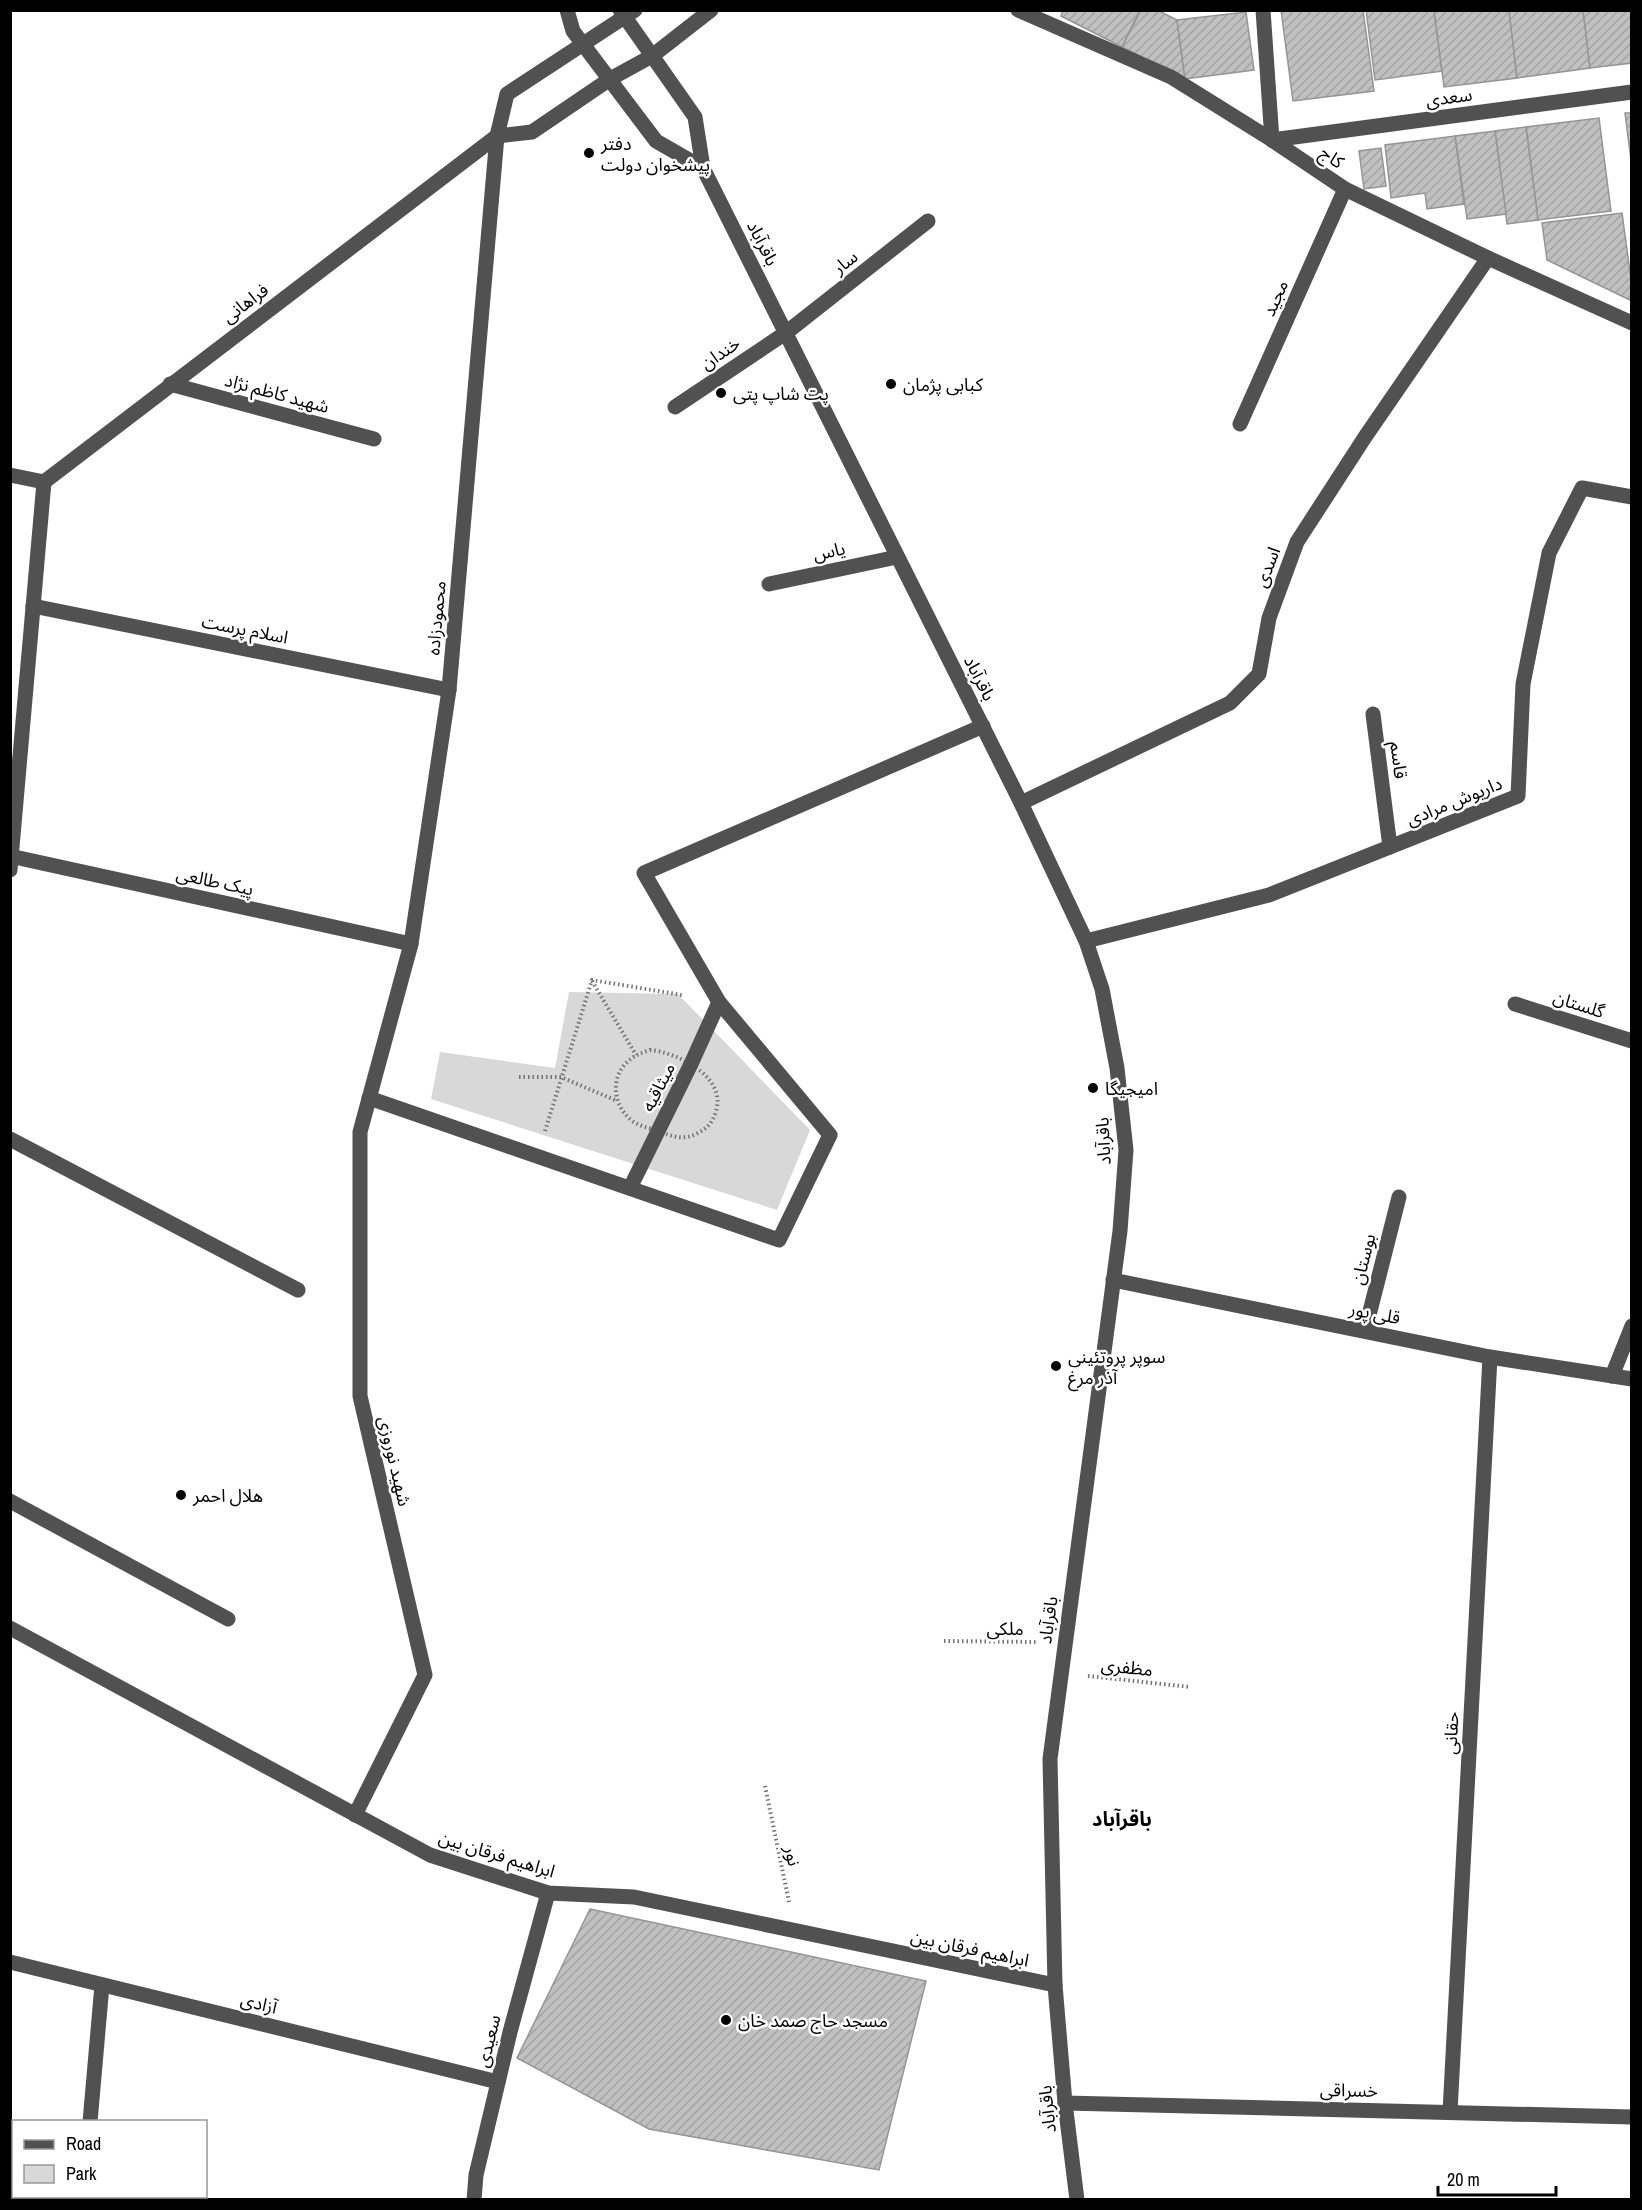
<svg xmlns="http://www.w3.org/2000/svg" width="1642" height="2210" viewBox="0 0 1642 2210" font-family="'Archivo Narrow','Noto Sans Arabic',sans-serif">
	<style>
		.green { fill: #d8d8d8 }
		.building { fill: url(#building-hatch); stroke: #959595; stroke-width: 1.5 }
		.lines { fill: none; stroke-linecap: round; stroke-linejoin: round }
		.path { stroke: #737373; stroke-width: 4; stroke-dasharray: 1.5 3; stroke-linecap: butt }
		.minor { stroke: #515151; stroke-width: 15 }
		.poi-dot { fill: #000; stroke: #fff; stroke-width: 2 }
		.labels { text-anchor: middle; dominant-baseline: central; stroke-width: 5; stroke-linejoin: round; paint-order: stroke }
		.street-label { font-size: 18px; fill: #000; stroke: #fff }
		.poi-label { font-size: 18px; fill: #000; stroke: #fff; text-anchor: start }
		.neighbourhood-label { font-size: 20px; font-weight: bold; fill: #000; stroke: #fff }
	</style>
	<defs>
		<pattern id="building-hatch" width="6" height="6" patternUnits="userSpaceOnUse" patternTransform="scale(1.5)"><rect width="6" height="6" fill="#c0c0c0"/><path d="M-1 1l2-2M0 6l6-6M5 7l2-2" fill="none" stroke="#a3a3a3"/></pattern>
	</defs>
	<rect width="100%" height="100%" fill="#fff"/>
	<path class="green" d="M569,992l109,2 132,136 -33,80 -346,-111 9,-47 115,16z"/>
	<g class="building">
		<path d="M1063,10h77l-18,37 -61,-31z"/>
		<path d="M1141,10h16l20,10 8,59 -63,-32z"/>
		<path d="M1281,10h82l11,81 -81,10z"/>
		<path d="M1366,10h68l8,61 -67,9z"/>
		<path d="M1434,10h75l8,68 -73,9z"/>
		<path d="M1509,10h74l7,58 -73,10z"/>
		<path d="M1583,10h49v53l-42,5z"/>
		<path d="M1246,12l8,58 -69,9 -8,-59z"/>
		<path d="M1625,113h7v55z"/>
		<path d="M1599,118l12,93 -73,9 -12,-93z"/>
		<path d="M1526,127l12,93 -31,4 -12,-93z"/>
		<path d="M1495,131l11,83 -39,5 -12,-83z"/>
		<path d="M1455,136l9,68 -37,5 -2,-16 -34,5 -6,-53z"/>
		<path d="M1381,148l5,38 -22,3 -5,-38z"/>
		<path d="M1622,213l10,74v14l-85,-41 -5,-37z"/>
		<path d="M590,1909l336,72 -47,189 -230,-41 -132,-71z"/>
	</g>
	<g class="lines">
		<g class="path">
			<path d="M592,981l44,74"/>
			<path d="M650,1050c27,2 77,27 66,61 -3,11 -9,18 -20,23 -12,6 -23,3 -35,-2 -10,-4 -21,-5 -30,-12 -17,-14 -21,-40 -5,-57 7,-7 15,-10 24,-13z"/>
			<path d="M519,1077h42l56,24"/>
			<path d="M545,1131l47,-151 90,15"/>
			<path d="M944,1641l93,1"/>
			<path d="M1088,1676l102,11"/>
			<path d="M765,1786l24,116"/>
		</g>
		<g class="minor">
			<path d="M567,10l6,21 83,110 47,27"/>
			<path d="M620,10l75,107 8,51 318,635 65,138 16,48 15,79 9,82 -6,81 -70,528 5,226 10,118 12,97"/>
			<path d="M1018,10l153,67 101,63 73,49 143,69 144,65"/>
			<path d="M1263,10l9,130"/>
			<path d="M1272,140l360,-48"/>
			<path d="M170,384l204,55"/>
			<path d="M675,407l112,-75 141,-111"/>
			<path d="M1240,424l105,-235"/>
			<path d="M10,475l34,7"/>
			<path d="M44,482l453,-346 35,-4 78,-53 42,-23 59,-46"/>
			<path d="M769,584l128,-27"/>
			<path d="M33,606l416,84"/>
			<path d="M1373,714l17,133"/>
			<path d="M1021,803l209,-100 29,-29 10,-56 28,-76 68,-105 123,-179"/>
			<path d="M10,856l401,88"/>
			<path d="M10,870l34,-388"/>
			<path d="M1086,941l183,-46 249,-99 5,-112 26,-131 33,-65 50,9"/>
			<path d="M1515,1004l117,37"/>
			<path d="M369,1098l410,142 51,-105 -111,-133 -75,-129 339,-147"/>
			<path d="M10,1139l288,151"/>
			<path d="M630,1188l61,-124 28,-62"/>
			<path d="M1113,1280l377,77 142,22"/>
			<path d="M1365,1331l34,-134"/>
			<path d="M1612,1376l20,-50"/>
			<path d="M10,1501l218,118"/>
			<path d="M10,1628l420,227 118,38 86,4 421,88"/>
			<path d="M355,1815l70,-140 -65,-279v-264l51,-188 38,-254 48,-554 10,-42 128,-84"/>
			<path d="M10,1962l488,120"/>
			<path d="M1065,2103l567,14"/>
			<path d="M1450,2112l40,-755"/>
			<path d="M90,2122l12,-137"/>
			<path d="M474,2200l2,-25 34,-143 38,-139"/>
		</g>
	</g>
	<g class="poi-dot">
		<circle cx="589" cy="153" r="6"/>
		<circle cx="891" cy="384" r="6"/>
		<circle cx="721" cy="393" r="6"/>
		<circle cx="1093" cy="1088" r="6"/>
		<circle cx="1056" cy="1366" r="6"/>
		<circle cx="181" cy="1495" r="6"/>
		<circle cx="726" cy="2020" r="6"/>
	</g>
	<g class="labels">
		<g class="street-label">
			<text transform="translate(1449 97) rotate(-8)">سعدی</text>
			<text transform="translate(1332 157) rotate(34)">کاج</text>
			<text transform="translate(763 243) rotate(63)">باقرآباد</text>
			<text transform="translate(845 262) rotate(-38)">سار</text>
			<text transform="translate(1275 298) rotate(-66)">مجید</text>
			<text transform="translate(245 303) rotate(-37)">فراهانی</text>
			<text transform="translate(720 353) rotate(-34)">خندان</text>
			<text transform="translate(277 393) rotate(15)">شهید کاظم نژاد</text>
			<text transform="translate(829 551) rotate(-12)">یاس</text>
			<text transform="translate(1267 567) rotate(-69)">اسدی</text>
			<text transform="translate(436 618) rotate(-85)">محمودزاده</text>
			<text transform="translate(245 629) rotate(11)">اسلام پرست</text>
			<text transform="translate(980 678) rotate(63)">باقرآباد</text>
			<text transform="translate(1399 760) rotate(83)">قاسم</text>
			<text transform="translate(1454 801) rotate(-22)">داریوش مرادی</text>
			<text transform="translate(215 881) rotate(12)">پیک طالعی</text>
			<text transform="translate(1579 1004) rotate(18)">گلستان</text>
			<text transform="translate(658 1087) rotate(-63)">میثاقیه</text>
			<text transform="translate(1103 1141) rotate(-93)">باقرآباد</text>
			<text transform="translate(1363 1259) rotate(-76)">بوستان</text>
			<text transform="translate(1375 1313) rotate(11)">قلی پور</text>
			<text transform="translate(395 1461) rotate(77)">شهید نوروزی</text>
			<text transform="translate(1048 1620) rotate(-82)">باقرآباد</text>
			<text x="1005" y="1628">ملکی</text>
			<text transform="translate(1127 1667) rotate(6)">مظفری</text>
			<text transform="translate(1451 1733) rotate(-87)">حقانی</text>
			<text transform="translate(497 1854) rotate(17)">ابراهیم فرقان بین</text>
			<text transform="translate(793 1856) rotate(78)">نور</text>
			<text transform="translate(970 1948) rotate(12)">ابراهیم فرقان بین</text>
			<text transform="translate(259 2003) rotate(14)">آزادی</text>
			<text transform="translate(488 2041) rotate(-76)">سعیدی</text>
			<text transform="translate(1349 2090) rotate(1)">خسراقی</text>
			<text transform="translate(1047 2109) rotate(-96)">باقرآباد</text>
		</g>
		<g class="poi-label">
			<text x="601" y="143">دفتر<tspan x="601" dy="21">پیشخوان دولت</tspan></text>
			<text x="903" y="384">کبابی پژمان</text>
			<text x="733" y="393">پت شاپ پتی</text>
			<text x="1105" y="1088">امیجیگا</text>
			<text x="1068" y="1356">سوپر پروتئینی<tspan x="1068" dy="21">آذر مرغ</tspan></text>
			<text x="193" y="1495">هلال احمر</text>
			<text x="738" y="2020">مسجد حاج صمد خان</text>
		</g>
		<g class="neighbourhood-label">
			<text x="1122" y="1818">باقرآباد</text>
		</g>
	</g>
	<rect width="1642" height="2210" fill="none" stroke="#000000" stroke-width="24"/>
	<rect x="12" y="2120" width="195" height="78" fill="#ffffff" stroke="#999999" stroke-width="1.5"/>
	<rect x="24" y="2140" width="30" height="9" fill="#515151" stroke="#999999" stroke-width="1.5"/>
	<text x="66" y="2150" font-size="18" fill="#000000">Road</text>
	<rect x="24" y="2165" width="30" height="18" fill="#d8d8d8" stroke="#999999" stroke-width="1.5"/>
	<text x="66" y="2180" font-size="18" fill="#000000">Park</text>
	<path d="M1438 2186v9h118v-9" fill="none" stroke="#000000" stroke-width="3"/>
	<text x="1447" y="2186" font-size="18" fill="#000000" stroke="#ffffff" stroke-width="4.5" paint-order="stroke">20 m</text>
</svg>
